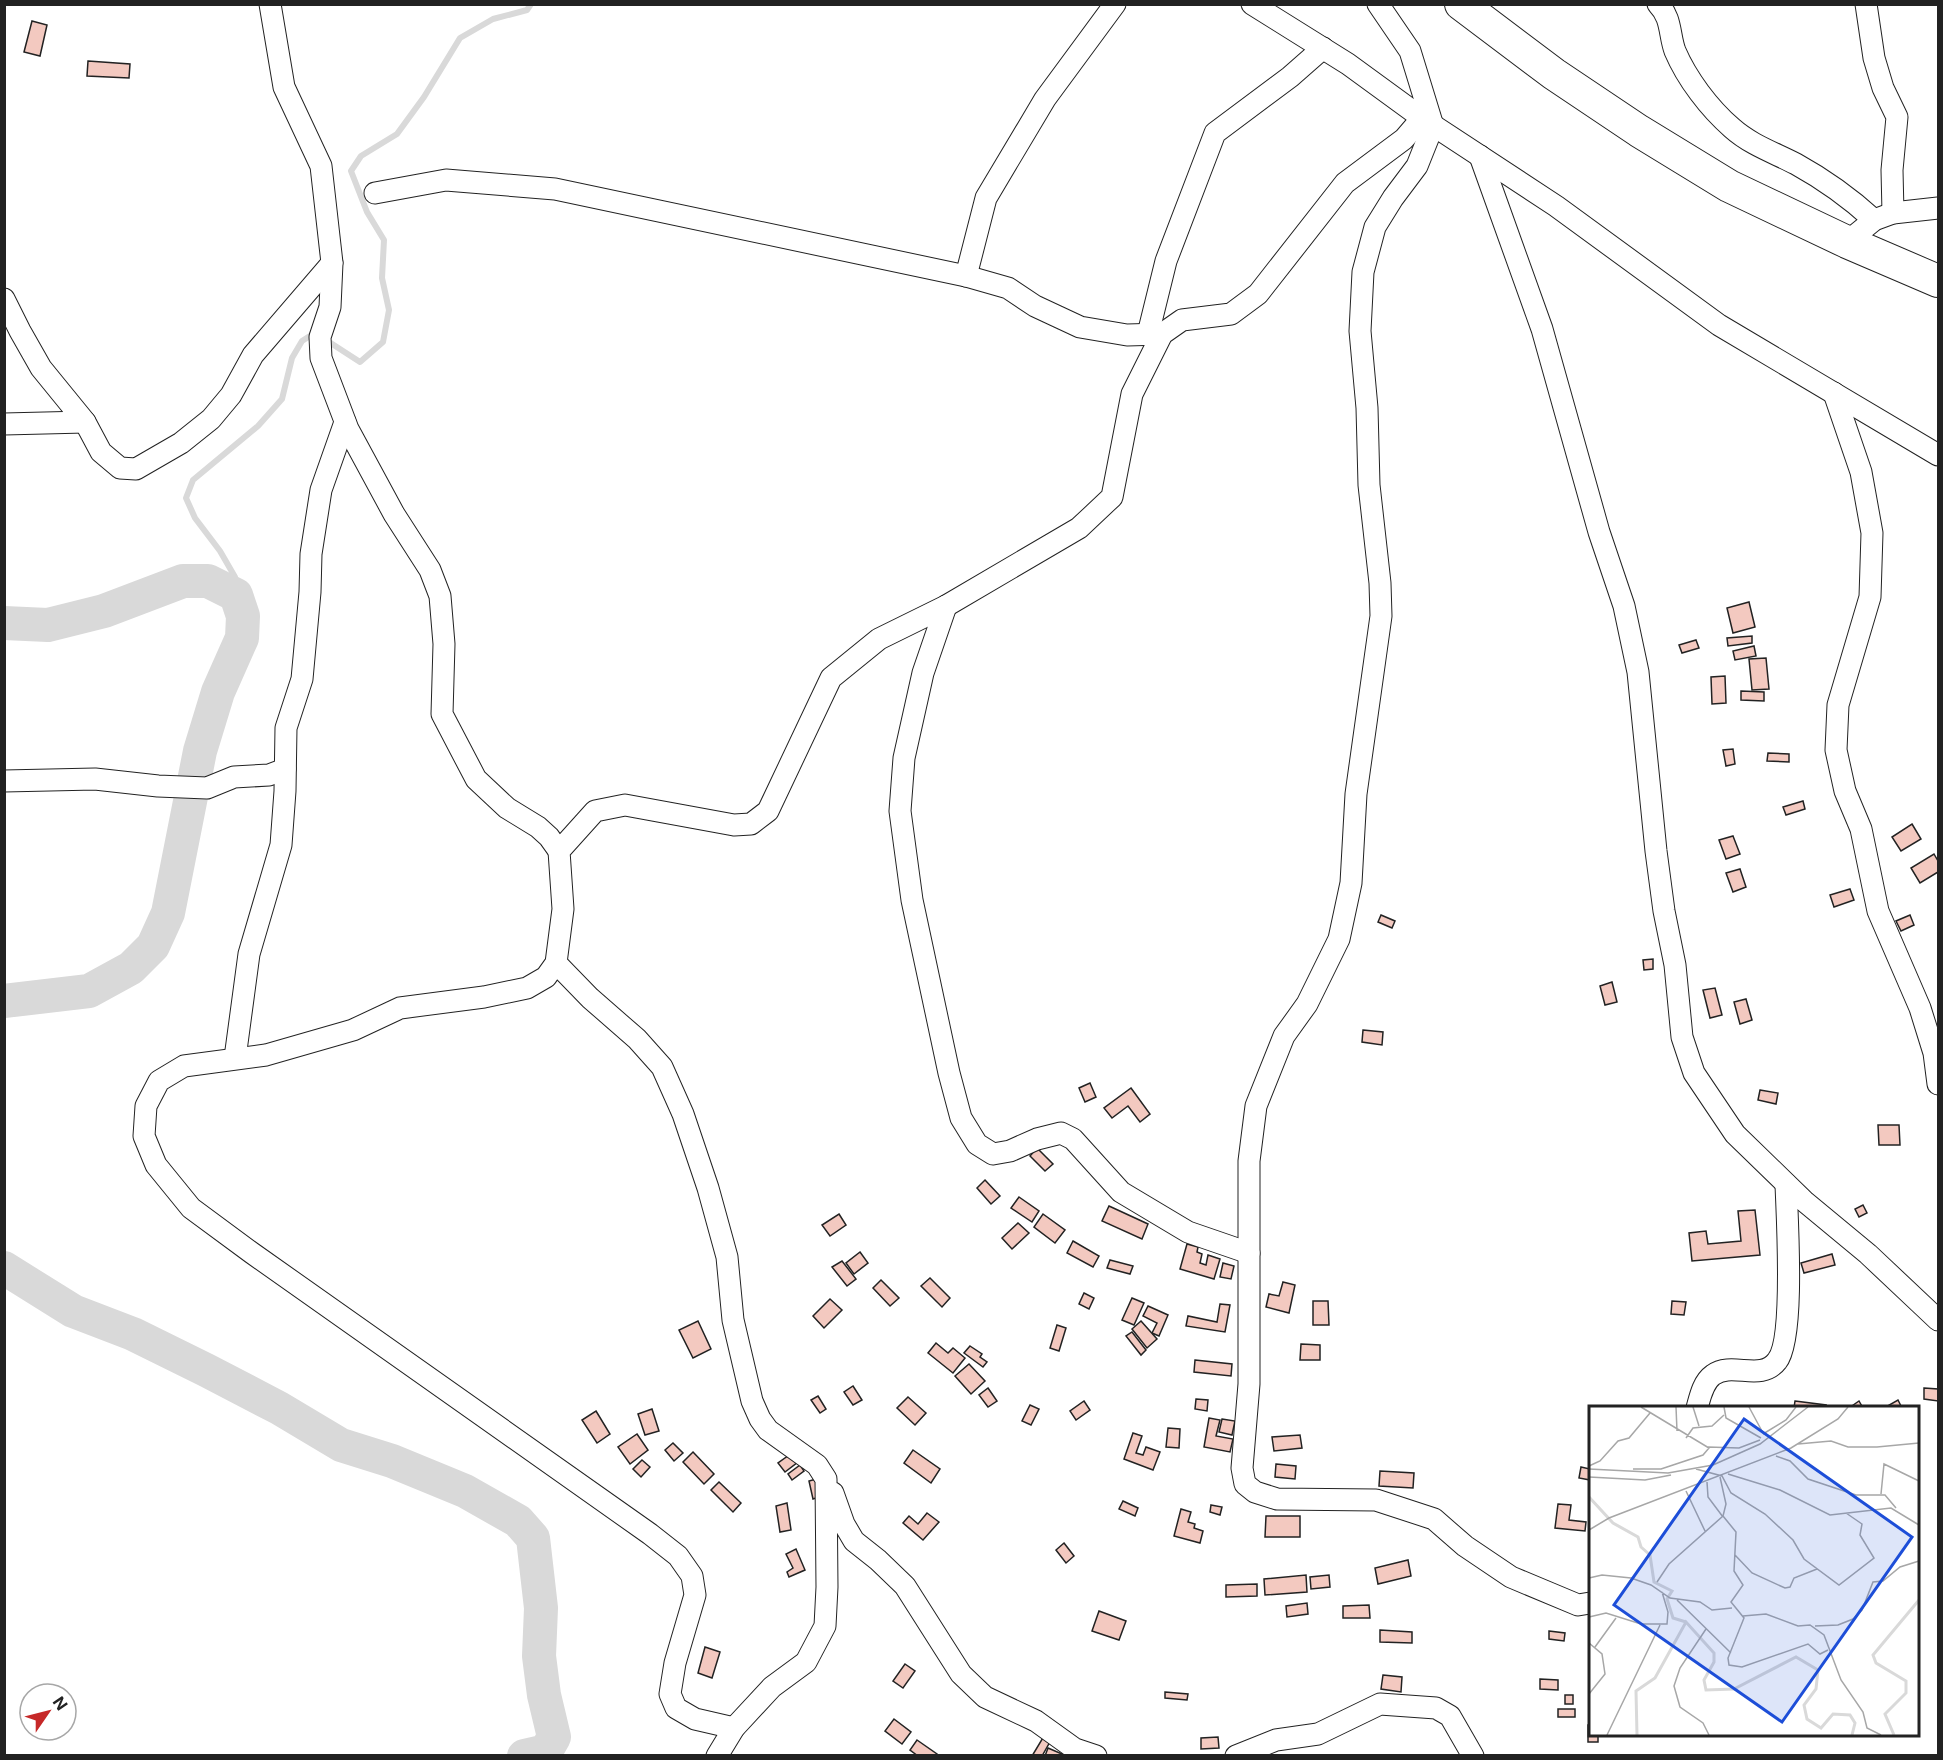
<svg xmlns="http://www.w3.org/2000/svg" width="1943" height="1760" viewBox="0 0 1943 1760" font-family="Inter,sans-serif">
	<style>
		.lines { fill: none; stroke-linecap: round; stroke-linejoin: round }
		.stream { stroke: #d9d9d9; stroke-width: 6 }
		.river { stroke: #d9d9d9; stroke-width: 34 }
		.building { fill: #f3c9c0; stroke: #222; stroke-width: 1.5 }
		.minor-casing { stroke: #222; stroke-width: 23 }
		.highway-casing { stroke: #222; stroke-width: 34 }
		.minor { stroke: #fff; stroke-width: 21 }
		.highway { stroke: #fff; stroke-width: 32 }
		.inset-river { fill: none; stroke: #d9d9d9; stroke-width: 3 }
		.inset-road { fill: none; stroke: #a7a7a7; stroke-width: 1.5 }
		.view { fill: #1d4ed8; fill-opacity: 0.15; stroke: #1d4ed8; stroke-width: 3 }
		.inset-edge { fill: none; stroke: #222; stroke-width: 3 }
	</style>
	<rect width="100%" height="100%" fill="#fff"/>
	<g class="lines">
		<g class="stream">
			<path d="M326,340l34,22 23,-20 6,-32 -7,-32 2,-38 -17,-28 -16,-41 10,-15 36,-22 27,-37 36,-59 33,-19 34,-9 4,-6"/>
			<path d="M236,595l-1,-18 -15,-26 -25,-33 -9,-20 7,-18 65,-54 24,-27 10,-41 10,-17 11,-7 3,2"/>
		</g>
		<g class="river">
			<path d="M4,623l44,2 56,-14 79,-30h25l28,14 7,21 -1,22 -24,54 -18,59 -32,162 -15,33 -22,22 -42,23 -85,10"/>
			<path d="M4,1268l69,43 60,23 73,36 73,38 62,37 51,16 73,30 53,30 15,17 8,70 -2,48 5,39 10,42 -8,14 -22,5"/>
		</g>
	</g>
	<g class="building">
		<path d="M32,21l15,4 -7,31 -16,-4z"/>
		<path d="M88,61l42,3 -1,14 -42,-2z"/>
		<path d="M1749,602l6,25 -22,6 -6,-25z"/>
		<path d="M1752,636v7l-24,3 -1,-8z"/>
		<path d="M1696,640l3,8 -17,5 -3,-8z"/>
		<path d="M1754,646l2,10 -21,4 -2,-9z"/>
		<path d="M1766,658l3,31 -17,1 -3,-31z"/>
		<path d="M1725,676l1,27 -14,1 -1,-27z"/>
		<path d="M1741,691l23,1v9l-23,-1z"/>
		<path d="M1733,749l2,15 -9,2 -3,-16z"/>
		<path d="M1768,753l21,1v8l-22,-1z"/>
		<path d="M1803,801l2,8 -19,6 -3,-8z"/>
		<path d="M1912,824l9,15 -20,12 -9,-14z"/>
		<path d="M1733,836l7,18 -14,5 -7,-19z"/>
		<path d="M1934,854l4,7v11l-18,11 -9,-15z"/>
		<path d="M1740,869l6,18 -13,5 -7,-19z"/>
		<path d="M1850,889l4,11 -20,7 -4,-12z"/>
		<path d="M1381,915l14,6 -3,7 -14,-6z"/>
		<path d="M1910,915l4,10 -13,6 -5,-10z"/>
		<path d="M1653,959v10l-9,1 -1,-10z"/>
		<path d="M1612,982l5,20 -12,3 -5,-19z"/>
		<path d="M1715,988l7,27 -12,3 -7,-28z"/>
		<path d="M1746,999l6,21 -12,4 -6,-22z"/>
		<path d="M1363,1030l20,2 -1,13 -20,-3z"/>
		<path d="M1090,1083l6,14 -11,5 -6,-14z"/>
		<path d="M1131,1088l19,26 -10,8 -12,-16 -16,12 -8,-10z"/>
		<path d="M1760,1090l18,3 -2,11 -18,-4z"/>
		<path d="M1878,1125h21l1,20h-21z"/>
		<path d="M1037,1148l16,16 -8,7 -15,-15z"/>
		<path d="M985,1180l15,16 -9,8 -14,-16z"/>
		<path d="M1019,1197l20,14 -7,11 -21,-14z"/>
		<path d="M1863,1205l4,8 -8,4 -4,-8z"/>
		<path d="M1109,1206l39,18 -6,15 -40,-18z"/>
		<path d="M1755,1210l5,45 -68,6 -3,-28 17,-2 2,13 33,-3 -3,-30z"/>
		<path d="M839,1214l7,11 -16,11 -8,-11z"/>
		<path d="M1043,1214l22,16 -10,13 -21,-16z"/>
		<path d="M1018,1223l11,10 -17,16 -10,-11z"/>
		<path d="M1073,1241l26,15 -6,11 -26,-14z"/>
		<path d="M1187,1244l11,3 -1,5 5,2 -2,9 6,2 2,-10 12,4 -6,20 -34,-10z"/>
		<path d="M860,1252l8,11 -14,11 -8,-11z"/>
		<path d="M1832,1254l3,11 -31,8 -3,-10z"/>
		<path d="M1110,1260l23,6 -3,8 -23,-6z"/>
		<path d="M842,1261l14,18 -9,7 -15,-19z"/>
		<path d="M1223,1263l11,3 -3,13 -11,-2z"/>
		<path d="M930,1278l20,20 -8,9 -21,-21z"/>
		<path d="M881,1280l18,18 -9,8 -17,-18z"/>
		<path d="M1283,1282l12,3 -6,28 -23,-6 3,-13 10,2z"/>
		<path d="M1084,1293l10,5 -5,11 -10,-5z"/>
		<path d="M1132,1298l12,5 -10,22 -12,-5z"/>
		<path d="M830,1299l12,11 -18,18 -11,-12z"/>
		<path d="M1313,1301h15l1,24h-16z"/>
		<path d="M1672,1301l14,1 -2,13 -13,-1z"/>
		<path d="M1220,1304l10,1 -5,27 -39,-6 2,-10 29,6z"/>
		<path d="M1148,1306l20,9 -9,21 -7,-3 5,-10 -14,-7z"/>
		<path d="M698,1321l13,28 -18,9 -14,-28z"/>
		<path d="M1141,1321l16,18 -10,9 -15,-19z"/>
		<path d="M1057,1325l9,3 -7,23 -9,-3z"/>
		<path d="M1132,1332l14,18 -5,5 -15,-19z"/>
		<path d="M936,1343l12,10 5,-5 12,10 -12,15 -25,-20z"/>
		<path d="M1301,1344l19,1v15h-20z"/>
		<path d="M970,1346l12,8 -2,3 7,5 -4,5 -19,-14z"/>
		<path d="M1195,1360l37,4 -1,12 -37,-4z"/>
		<path d="M969,1364l16,17 -14,13 -16,-18z"/>
		<path d="M853,1386l9,14 -9,5 -9,-13z"/>
		<path d="M988,1388l9,13 -9,6 -9,-12z"/>
		<path d="M1924,1388l14,1v12l-14,-2z"/>
		<path d="M818,1396l8,13 -6,4 -9,-13z"/>
		<path d="M908,1397l18,16 -11,12 -18,-17z"/>
		<path d="M1196,1399l12,1 -1,11 -12,-2z"/>
		<path d="M1898,1400l4,8h-18z"/>
		<path d="M1084,1401l6,9 -14,10 -6,-9z"/>
		<path d="M1795,1401l31,4 -1,3h-31z"/>
		<path d="M1859,1401l4,7h-14z"/>
		<path d="M1030,1405l9,4 -8,16 -9,-4z"/>
		<path d="M652,1409l7,22 -14,4 -7,-21z"/>
		<path d="M596,1411l14,23 -13,9 -15,-23z"/>
		<path d="M1209,1418l11,2 -4,16 17,3 -3,13 -26,-5z"/>
		<path d="M1222,1419l13,2 -3,14 -13,-3z"/>
		<path d="M1168,1428l12,1 -1,19 -13,-1z"/>
		<path d="M1133,1433l9,3 -6,17 7,2 3,-8 14,5 -7,18 -29,-11z"/>
		<path d="M637,1434l11,16 -18,14 -12,-17z"/>
		<path d="M1300,1435l2,13 -28,3 -2,-14z"/>
		<path d="M673,1443l10,10 -9,8 -9,-11z"/>
		<path d="M913,1450l27,19 -9,14 -27,-20z"/>
		<path d="M693,1452l21,22 -10,10 -21,-22z"/>
		<path d="M792,1453l6,9 -13,10 -7,-9z"/>
		<path d="M642,1460l8,7 -9,10 -8,-8z"/>
		<path d="M1276,1464l20,2 -1,13 -20,-2z"/>
		<path d="M800,1465l4,6 -12,9 -4,-6z"/>
		<path d="M1581,1467l9,2v11l-11,-2z"/>
		<path d="M1380,1471l34,2 -1,15 -34,-2z"/>
		<path d="M820,1478l5,17 -12,4 -4,-18z"/>
		<path d="M719,1482l22,21 -8,9 -22,-22z"/>
		<path d="M1123,1501l15,7 -3,8 -16,-7z"/>
		<path d="M787,1503l4,27 -11,2 -4,-26z"/>
		<path d="M1558,1504l13,1 -2,15 17,2 -1,9 -30,-3z"/>
		<path d="M1211,1505l11,2 -2,8 -10,-3z"/>
		<path d="M1181,1509l10,3 -3,10 7,2 -1,4 9,3 -3,12 -26,-7z"/>
		<path d="M927,1513l12,9 -16,18 -20,-17 6,-7 9,8z"/>
		<path d="M1266,1516h34v21h-35z"/>
		<path d="M1064,1543l10,13 -8,7 -10,-13z"/>
		<path d="M796,1549l9,21 -16,7 -2,-5 6,-4 -7,-14z"/>
		<path d="M1408,1560l3,16 -33,8 -3,-16z"/>
		<path d="M1306,1575l1,17 -42,3 -1,-16z"/>
		<path d="M1329,1575l1,12 -19,2 -1,-12z"/>
		<path d="M1257,1584v12l-31,1v-12z"/>
		<path d="M1307,1603l1,11 -21,3 -1,-11z"/>
		<path d="M1369,1605l1,13h-27v-12z"/>
		<path d="M1099,1611l27,10 -7,19 -27,-9z"/>
		<path d="M1380,1630l32,2v11l-32,-1z"/>
		<path d="M1549,1631l16,2 -1,8 -15,-2z"/>
		<path d="M705,1647l15,5 -8,26 -14,-5z"/>
		<path d="M905,1664l10,7 -12,17 -10,-7z"/>
		<path d="M1383,1675l19,2 -1,15 -20,-3z"/>
		<path d="M1540,1679l18,1v10l-18,-1z"/>
		<path d="M1165,1692l23,2 -1,6 -22,-2z"/>
		<rect x="1565" y="1695" width="8" height="9"/>
		<rect x="1558" y="1709" width="17" height="8"/>
		<path d="M894,1719l17,13 -9,12 -17,-13z"/>
		<path d="M1588,1725h2v9h8v8h-10z"/>
		<path d="M1044,1736l7,4 -9,16h-10z"/>
		<path d="M1218,1737l1,11 -18,1v-11z"/>
		<path d="M917,1740l20,14 -1,2h-18l-8,-6z"/>
		<path d="M1048,1748l14,6v2h-17z"/>
	</g>
	<g class="lines">
		<g class="minor-casing">
			<g id="minor">
				<path d="M270,4l14,83 37,79 11,97 -2,44 -10,30 1,21 27,71 46,85 36,56 10,26 4,48 -2,70 34,65 31,29 31,19 11,10 10,14"/>
				<path d="M1252,4l96,60 74,54 134,88 163,119 219,130"/>
				<path d="M1378,4l32,47 23,75 -16,40 -24,32 -18,29 -12,45 -3,59 7,77 2,77 11,98 1,33 -25,178 -5,89 -12,56 -32,65 -23,32 -28,70 -7,55v223l-7,84 3,16 10,8 22,7 99,1 58,19 31,27 46,31 67,28 12,-2"/>
				<path d="M1658,4c14,14 11,31 17,47 12,28 34,57 57,77 19,17 43,25 64,36 29,16 54,34 78,56"/>
				<path d="M1866,4l8,54 9,30 14,29 -5,53 1,43"/>
				<path d="M1480,156l62,173 57,203 25,74 14,66 18,179 8,60 11,54 7,72 12,36 41,61 69,67 64,53 70,66"/>
				<path d="M375,193l71,-13 109,9 411,87 42,12 27,18 45,21 47,8 35,-1"/>
				<path d="M1847,242l27,-22 19,-7 45,-5"/>
				<path d="M966,276l20,-78 59,-99 70,-95"/>
				<path d="M4,299l16,32 21,37 44,54 16,30 19,16 16,1 45,-26 30,-24 20,-24 22,-40 79,-92"/>
				<path d="M1148,334l18,-73 49,-128 75,-56 33,-29"/>
				<path d="M1834,393l27,79 11,61 -2,64 -32,108 -2,45 9,41 16,38 17,82 42,97 14,45 4,31"/>
				<path d="M4,424l81,-2"/>
				<path d="M946,606l-23,67 -19,85 -4,53 12,89 37,173 12,45 16,26 16,10 17,-3 27,-12 24,-6 12,6 48,53 67,40 61,21"/>
				<path d="M4,781l91,-2 63,7 49,2 27,-11 35,-2 16,-6"/>
				<path d="M556,963l34,35 47,41 25,28 21,47 25,74 19,69 6,63 19,81 8,18 8,11 49,35 9,14 1,108 -2,39 -19,36 -34,25 -38,41 -17,28"/>
				<path d="M235,1058l14,-104 32,-109 4,-54 1,-63 16,-49 8,-87 1,-38 10,-64 24,-68"/>
				<path d="M1697,1408c3,-11 6,-26 16,-33 19,-14 48,7 64,-14 18,-22 10,-144 9,-177"/>
				<path d="M833,1493l11,31 10,17 24,19 27,26 56,88 24,23 51,24 39,28 21,7"/>
				<path d="M734,1728l-39,-9 -19,-11 -6,-14 5,-31 20,-68 -3,-19 -14,-20 -28,-22 -398,-281 -61,-45 -35,-43 -12,-29 2,-30 13,-25 25,-15 82,-11 87,-25 47,-22 84,-11 43,-9 19,-11 10,-14 7,-54 -4,-58 36,-40 30,-6 109,20 17,-1 17,-13 63,-133 48,-39 67,-33 133,-78 33,-31 20,-103 30,-60 20,-14 49,-6 27,-20 87,-111 59,-44 18,-21"/>
				<path d="M1236,1756l40,-16 42,-6 62,-30 56,4 14,8 23,40"/>
			</g>
		</g>
		<g class="highway-casing">
			<path id="highway" d="M1461,4l93,70 85,57 90,55 118,56 91,39"/>
		</g>
		<use href="#minor" class="minor"/>
		<use href="#highway" class="highway"/>
	</g>
	<g transform="translate(1589 1406)">
		<rect width="330" height="330" fill="#fff"/>
		<path class="inset-river" d="M0,91l24,26 25,14 3,10 9,8 4,27 18,9 -5,8 6,19 13,4M48,329l-1,-44 19,-13 31,-56 28,31v9l-10,18 2,10 28,-1 62,-32 22,13 -2,19 -12,16 3,14 14,9 12,-14 17,1 5,8 -3,12M305,329l-9,-21 21,-21v-12l-30,-18 -3,-8 46,-55"/>
		<path class="inset-road" d="M52,1l68,41 -6,7 -42,14M87,1l1,24M104,1l6,19M135,1l2,11 35,20M160,1l14,26M174,28l23,-14 10,-13M97,32l7,-10 19,-2 12,-11M209,38l33,-3 17,6h29l42,-4M119,41l31,1 21,-8M187,50l14,5 18,18 48,16h29l11,13M0,60l11,-5 18,-20 11,-3 21,-25M0,63l79,4 45,-8 47,-21 48,-37M44,63h29M107,63l26,7 9,17 34,21 28,26 11,19 35,26 35,-27 -14,-23 2,-11 -16,-11M139,68l52,16 50,25 61,-7 28,17M0,71l56,3 26,-5M131,71l6,27 -3,12 13,16 -2,39 9,14 -12,17 13,16 -16,40 1,7 13,2 66,-23 12,10 8,-4M118,76l1,15 15,20M97,85l19,40M292,88l3,-30 35,17M0,124l20,-12 182,-70 47,-29 10,-12M146,149l17,18 33,15 5,-1 4,-9 23,-9M0,172l13,-3 29,3 20,7 19,13 30,4 12,8 20,-2M68,176l12,-18 54,-48M88,194l54,53M154,210l23,-2 32,12 12,-1 14,10 17,45 22,32 4,16 14,7M0,211l17,-4 35,11h26l1,-12 -6,-20M226,220l23,-1 15,-6 9,-9 11,-28 10,-1 17,-14 19,-6M117,223l-26,39 -6,18 6,21 23,16 6,12M0,237l13,11 3,20 -16,20M6,241l21,-29M18,329l53,-110"/>
		<path class="view" d="M155,13l168,118 -130,185 -168,-117z"/>
		<rect width="330" height="330" class="inset-edge"/>
	</g>
	<rect width="1943" height="1760" fill="none" stroke="#222222" stroke-width="12"/>
	<g transform="translate(48 1712) rotate(55)"><circle r="28" fill="#ffffff" stroke="#a7a7a7" stroke-width="1.5"/>
	<path d="M0-4.5L10 22L0 15L-10 22Z" fill="#c62828"/>
	<text y="-9" font-size="16" font-weight="bold" text-anchor="middle" fill="#222222">N</text>
	</g>
</svg>
